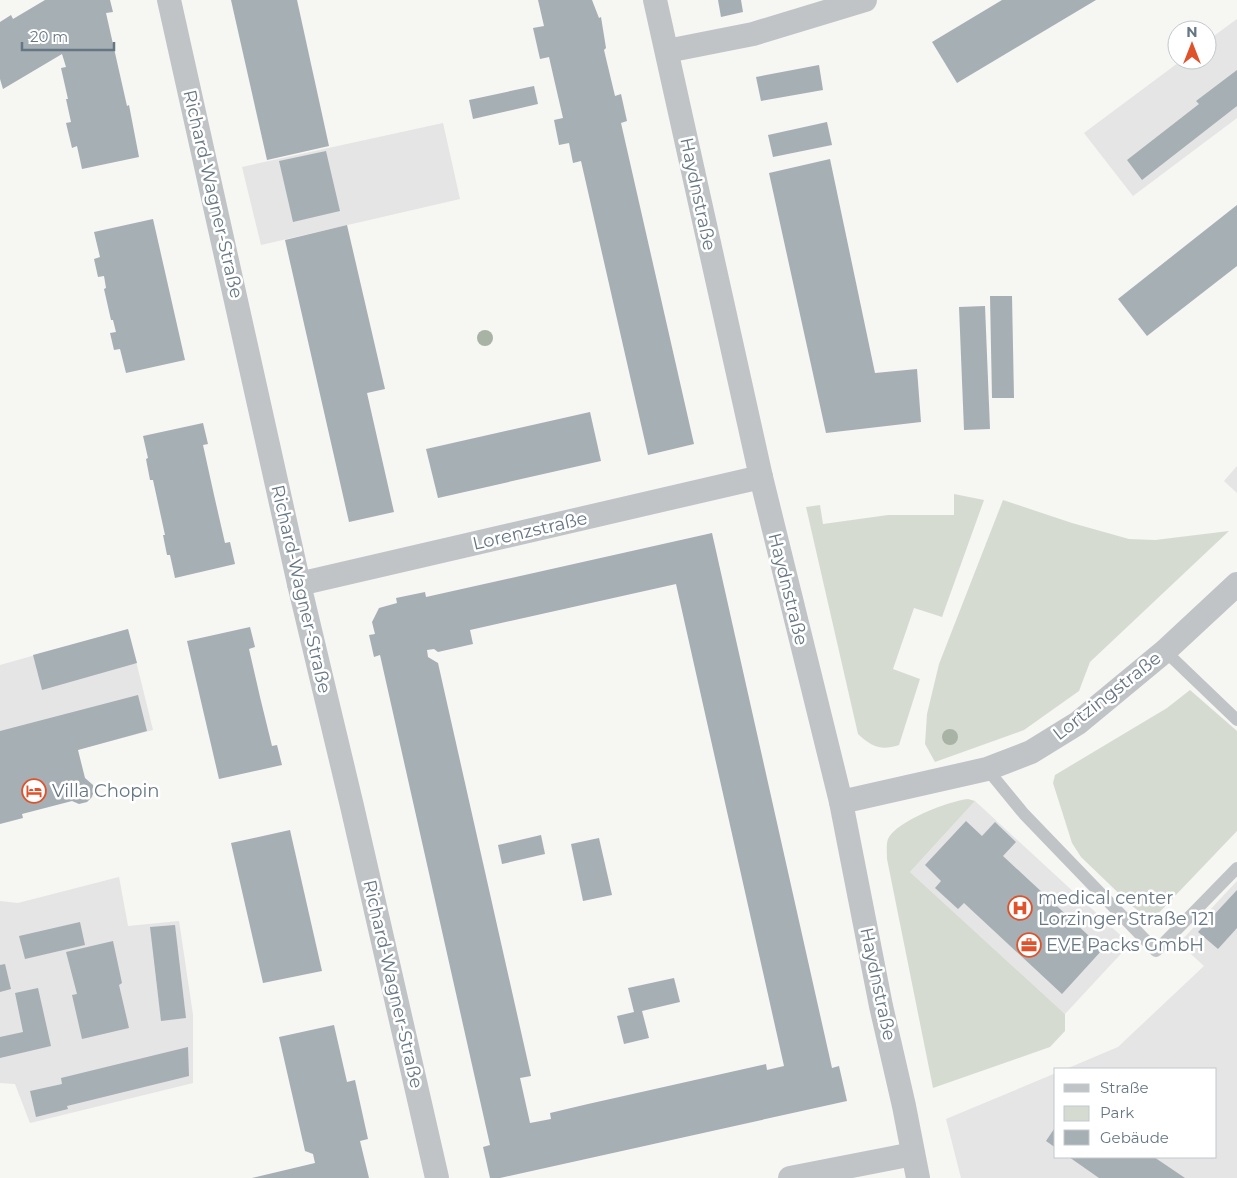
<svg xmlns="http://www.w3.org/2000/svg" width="1237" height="1178" viewBox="0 0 1237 1178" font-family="Montserrat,sans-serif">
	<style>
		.built { fill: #e4e5e4 }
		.green { fill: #d6dbd2 }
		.building { fill: #a6afb4; fill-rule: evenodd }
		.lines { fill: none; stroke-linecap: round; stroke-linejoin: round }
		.service { stroke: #c0c4c7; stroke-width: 12 }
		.minor { stroke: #c0c4c7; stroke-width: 24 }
		.tree { fill: #a8b2a5 }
		.labels { text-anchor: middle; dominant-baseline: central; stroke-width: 5; stroke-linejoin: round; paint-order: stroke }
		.street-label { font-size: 18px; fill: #667783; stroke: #fff }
		.poi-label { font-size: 18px; fill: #667783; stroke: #fff; text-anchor: start }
	</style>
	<rect width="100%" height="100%" fill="#f6f6f3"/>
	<g class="built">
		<path d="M1237,19v99l-104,78 -49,-63 98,-73h25v-19z"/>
		<path d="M443,123l17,76 -199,46 -19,-78z"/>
		<path d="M1237,466v27l-13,-12z"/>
		<path d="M128,629l25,101 -153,40v-105z"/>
		<path d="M975,801l155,143 -65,70 -155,-142z"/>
		<path d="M119,877l9,49 51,-5 14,94v68l-163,40 -15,-39 -15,-1v-182l18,2z"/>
		<path d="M1237,881v297h-276l-15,-59 110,-46v84h160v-88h-150l52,-22 86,-81 -25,-23z"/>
	</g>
	<g class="green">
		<path d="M954,494l30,6 -42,117 -28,-9 -21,61 27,10 -21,66c-18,6 -27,2 -41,-11l-52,-227 14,-2 3,19 65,-9h66z"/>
		<path d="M1003,500l69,23 57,16 26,1 74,-9 -139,131 -11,29 -55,39 -89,32 -10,-18 2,-30 12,-50z"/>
		<path d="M1190,690l47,41v100l-86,90 -20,-16 -50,-48 -9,-14 -19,-60 2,-8 112,-67z"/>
		<path d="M968,799l7,2 -65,71 155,142v17l-15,16 -117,41 -46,-229c0,-5 -1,-15 1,-20 8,-18 61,-38 80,-40z"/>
	</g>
	<g class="building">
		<path d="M45,0h65l3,12 -7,1 21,93 2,-1 10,52 -57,12 -5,-23 -5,2 -6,-25 5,-1 -5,-23h2l-7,-31 5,-1 -4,-13 -59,35 -3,-10v-57l11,-7 2,4z"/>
		<path d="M231,0h66l32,146 -62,14z"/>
		<path d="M538,0h54l7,18 2,-1 5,31 -2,2 11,46 6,-2 6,27 -6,2 73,321 -46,11 -67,-294 -8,2 -4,-20 -10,2 -5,-25 9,-2 -9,-39 -5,-22 -9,2 -7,-31 11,-2z"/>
		<path d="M718,0h23l2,12 -22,5z"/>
		<path d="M1002,0h94l-139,83 -25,-41z"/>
		<path d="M819,65l4,25 -62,11 -5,-24z"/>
		<path d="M1237,70v36l-95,74 -15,-20 72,-56 -3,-3z"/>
		<path d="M534,86l4,18 -65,15 -4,-19z"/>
		<path d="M827,122l5,23 -59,12 -5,-22z"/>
		<path d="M326,151l14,60 -47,11 -14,-61z"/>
		<path d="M830,159l45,214 42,-4 4,53 -95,11 -57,-260z"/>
		<path d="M1237,205v61l-90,70 -29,-37z"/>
		<path d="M153,219l32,141 -59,13 -6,-24 -6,1 -4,-17 6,-1 -3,-12h-2l-7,-31 2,-1 -2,-12 -6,1 -4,-18 6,-2 -6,-25z"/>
		<path d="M347,225l38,164 -18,4 27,119 -45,10 -64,-282z"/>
		<path d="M990,296h22l2,102h-22z"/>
		<path d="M985,306l5,123 -26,1 -5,-123z"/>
		<path d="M590,412l11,49 -163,37 -12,-49z"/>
		<path d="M203,423l5,21 -5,1 11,50 11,48 5,-1 5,22 -60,14 -5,-23h-3l-4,-20h2l-12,-55h-3l-4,-21 2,-1 -5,-22z"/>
		<path d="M712,533l120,535 7,-2 8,35 -347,77h-10l-7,-31 7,-2 -110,-490 -6,2 -5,-22 6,-1 -3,-12 7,-14 18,-5 -1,-5 29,-6 1,5zM676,584l108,482 -17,4 -1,-6 -178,40 -38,9 1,6 -21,4 -10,-45 11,-2 -93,-413 -10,-6 -1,-7 7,-1 4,3 35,-8 -3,-14z"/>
		<path d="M250,627l5,20 -6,2 11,48 12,49 5,-1 5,20 -63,14 -32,-138z"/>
		<path d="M128,629l9,34 -95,27 -9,-35z"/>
		<path d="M138,695l9,36 -69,19 7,28 8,7 1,5 -2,7 -5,5 -8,2 -7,-3 -50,13 1,4 -23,6v-93z"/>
		<path d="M966,821l16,15 13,-14 21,20 -13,14 100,93 -41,45 -98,-91 -6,6 -23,-21 6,-7 -16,-16z"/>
		<path d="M290,830l32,141 -59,12 -32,-140z"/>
		<path d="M541,835l4,19 -43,10 -4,-19z"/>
		<path d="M599,838l13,57 -29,6 -12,-57z"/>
		<path d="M1237,890v38l-19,21 -20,-17z"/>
		<path d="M80,922l5,23 -60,14 -6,-23z"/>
		<path d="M175,925l11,93 -25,3 -11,-94z"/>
		<path d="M113,941l9,42 -3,2 10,43 -47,11 -10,-44 5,-1 -11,-42z"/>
		<path d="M5,964l6,25 -11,3v-27z"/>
		<path d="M674,978l6,24 -38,9 7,27 -25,6 -7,-28 17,-4 -6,-24z"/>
		<path d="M38,988l13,58 -51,12v-21l23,-5 -8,-39z"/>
		<path d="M334,1025l13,57 8,-2 13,59 -8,2 9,37h-117l63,-15 -2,-9 -8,-3 -26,-114z"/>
		<path d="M188,1047l1,29 -122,30 1,3 -32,8 -6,-26 32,-7 -1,-6z"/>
		<path d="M1056,1126v22l-10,-7z"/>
		<path d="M1069,1157h85l31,21h-86z"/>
	</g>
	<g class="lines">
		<g class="service">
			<path d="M1165,651l72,69"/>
			<path d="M987,769l37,45 132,137 81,-83"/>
		</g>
		<g class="minor">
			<path d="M169,0l130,584 53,222 85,372"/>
			<path d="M655,0l106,477 80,325 40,204 23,100 14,72"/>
			<path d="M667,51l86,-17 112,-34"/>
			<path d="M299,584l462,-107"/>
			<path d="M841,802l146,-33 44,-17 47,-29 87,-72 72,-67"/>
			<path d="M790,1178l123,-24"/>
		</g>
	</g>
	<g class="tree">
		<circle cx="485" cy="338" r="8"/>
		<circle cx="950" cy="737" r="8"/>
	</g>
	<defs>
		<g id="hotel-ring" transform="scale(1.25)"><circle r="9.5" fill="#fff" stroke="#de532c" stroke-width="1.5"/><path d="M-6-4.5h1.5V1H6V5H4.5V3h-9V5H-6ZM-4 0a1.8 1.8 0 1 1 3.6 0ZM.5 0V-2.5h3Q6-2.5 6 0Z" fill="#de532c"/></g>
		<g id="hospital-ring" transform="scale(1.25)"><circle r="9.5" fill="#fff" stroke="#de532c" stroke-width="1.5"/><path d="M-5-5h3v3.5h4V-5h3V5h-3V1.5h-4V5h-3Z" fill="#de532c"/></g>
		<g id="office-ring" transform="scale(1.25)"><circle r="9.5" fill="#fff" stroke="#de532c" stroke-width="1.5"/><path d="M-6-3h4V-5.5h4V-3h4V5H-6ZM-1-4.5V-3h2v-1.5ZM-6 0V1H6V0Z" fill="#de532c"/></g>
	</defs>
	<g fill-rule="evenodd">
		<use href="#hotel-ring" x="34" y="791"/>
		<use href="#hospital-ring" x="1020" y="908"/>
		<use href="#office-ring" x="1029" y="945"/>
	</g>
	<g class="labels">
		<g class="street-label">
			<text transform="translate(213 194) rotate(77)">Richard-Wagner-Straße</text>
			<text transform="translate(698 194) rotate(78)">Haydnstraße</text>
			<text transform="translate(530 531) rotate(-13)">Lorenzstraße</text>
			<text transform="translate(301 589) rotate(77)">Richard-Wagner-Straße</text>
			<text transform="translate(788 589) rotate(76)">Haydnstraße</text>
			<text transform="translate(1107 696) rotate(-38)">Lortzingstraße</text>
			<text transform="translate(393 984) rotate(77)">Richard-Wagner-Straße</text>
			<text transform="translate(878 984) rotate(78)">Haydnstraße</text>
		</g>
		<g class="poi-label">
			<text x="52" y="791">Villa Chopin</text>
			<text x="1038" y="898">medical center<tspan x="1038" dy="21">Lorzinger Straße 121</tspan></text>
			<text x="1046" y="945">EVE Packs GmbH</text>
		</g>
	</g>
	<rect x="1054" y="1068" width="162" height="90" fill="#ffffff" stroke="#c2c9cd"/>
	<rect x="1064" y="1084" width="25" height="8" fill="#c0c4c7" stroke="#c2c9cd"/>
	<text x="1100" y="1093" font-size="15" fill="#667783">Straße</text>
	<rect x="1064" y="1106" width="25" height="15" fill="#d6dbd2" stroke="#c2c9cd"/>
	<text x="1100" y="1118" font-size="15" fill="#667783">Park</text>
	<rect x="1064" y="1130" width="25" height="15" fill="#a6afb4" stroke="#c2c9cd"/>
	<text x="1100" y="1143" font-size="15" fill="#667783">Gebäude</text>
	<g transform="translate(1192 45)"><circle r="24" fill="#ffffff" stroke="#c2c9cd"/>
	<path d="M0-4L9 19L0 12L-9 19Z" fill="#de532c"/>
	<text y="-8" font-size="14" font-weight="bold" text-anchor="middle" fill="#667783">N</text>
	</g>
	<path d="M22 42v8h92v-8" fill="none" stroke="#667783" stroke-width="2.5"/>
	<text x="30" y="42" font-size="15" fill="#667783" stroke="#ffffff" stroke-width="4" paint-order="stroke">20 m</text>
</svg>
